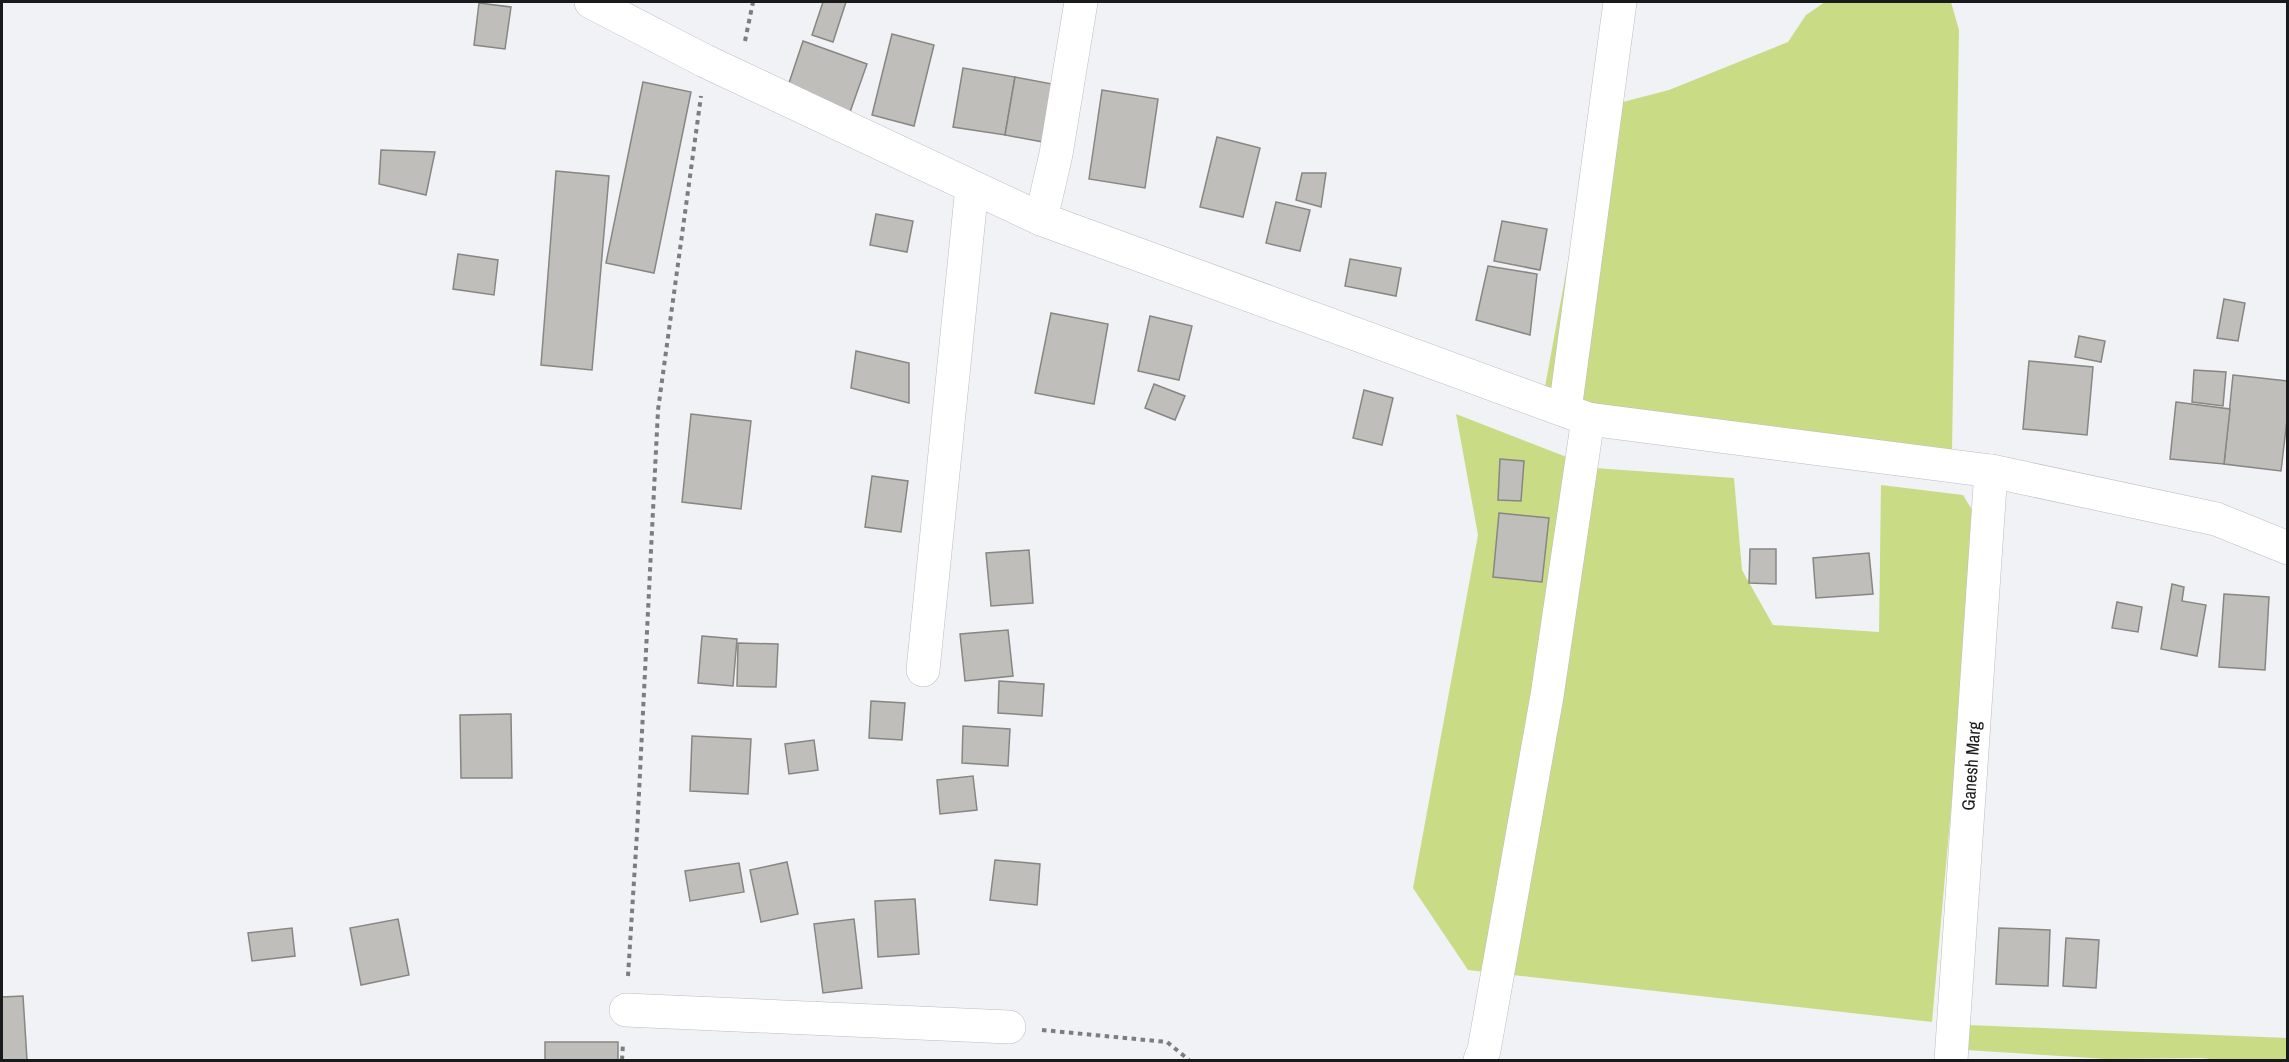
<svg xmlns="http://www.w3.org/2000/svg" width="2289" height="1062" viewBox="0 0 2289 1062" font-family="'Archivo Narrow',sans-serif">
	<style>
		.green { fill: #cadb86 }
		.building { fill: #c0bebb; stroke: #888683; stroke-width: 1.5 }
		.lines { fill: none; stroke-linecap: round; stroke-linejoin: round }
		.minor-casing { stroke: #bcbcc0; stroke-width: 34 }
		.path { stroke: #7c7d7f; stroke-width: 4; stroke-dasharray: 4.5 4.5; stroke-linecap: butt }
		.minor { stroke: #fff; stroke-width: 33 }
		.labels { text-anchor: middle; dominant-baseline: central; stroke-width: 4.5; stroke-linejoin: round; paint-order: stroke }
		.street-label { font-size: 18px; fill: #191a1b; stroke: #fff }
	</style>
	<rect width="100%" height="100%" fill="#f1f2f5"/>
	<g class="green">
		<path d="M1825,2h126l8,28 -7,421 -410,-48 54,-294 73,-19 119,-48 18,-27z"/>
		<path d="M1456,414l139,54 139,10 8,92 31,55 106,7 2,-147 82,10 14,23 -45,504 -464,-52 -55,-82 65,-353z"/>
		<path d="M1968,1025l320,13 -1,22h-69l-16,-2 -95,1 -142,-9z"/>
	</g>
	<g class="building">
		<path d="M823,2h23l-13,40 -21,-7z"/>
		<path d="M479,3l32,4 -6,42 -31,-4z"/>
		<path d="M892,34l42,11 -20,81 -42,-11z"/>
		<path d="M803,41l64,23 -17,48 -63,-23z"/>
		<path d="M963,68l52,9 -10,58 -52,-8z"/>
		<path d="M1015,77l48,9 -9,58 -49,-9z"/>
		<path d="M643,82l48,10 -37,181 -48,-10z"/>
		<path d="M1102,90l56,9 -13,89 -56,-9z"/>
		<path d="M1217,137l43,11 -17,69 -43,-10z"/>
		<path d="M381,150l54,2 -9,43 -47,-11z"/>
		<path d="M556,171l53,5 -17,194 -51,-5z"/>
		<path d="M1302,173h24l-5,34 -25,-7z"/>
		<path d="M1276,202l34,8 -10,41 -34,-8z"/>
		<path d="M876,214l37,7 -6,31 -37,-7z"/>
		<path d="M1502,221l45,8 -7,41 -46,-9z"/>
		<path d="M458,254l40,6 -4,35 -41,-6z"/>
		<path d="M1350,259l51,9 -5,28 -51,-10z"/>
		<path d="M1488,266l49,8 -7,61 -54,-15z"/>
		<path d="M2224,299l21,4 -7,38 -21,-3z"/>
		<path d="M1051,313l57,11 -14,80 -59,-11z"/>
		<path d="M1150,316l42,10 -13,54 -41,-9z"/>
		<path d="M2079,336l26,5 -4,21 -26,-5z"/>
		<path d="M856,351l53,12v40l-58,-15z"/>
		<path d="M2029,361l64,6 -6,68 -64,-6z"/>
		<path d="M2194,370l32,2 -3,34 -31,-4z"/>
		<path d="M2233,375l55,6v30l-7,60 -57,-7z"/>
		<path d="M1154,384l31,12 -10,24 -30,-12z"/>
		<path d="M1364,390l29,8 -11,47 -29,-7z"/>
		<path d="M2176,402l54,7 -6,55 -54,-5z"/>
		<path d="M691,414l60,7 -10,88 -59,-7z"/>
		<path d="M1500,459l24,2 -3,40 -23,-1z"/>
		<path d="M872,476l36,5 -7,51 -36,-5z"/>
		<path d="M1499,513l50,5 -7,64 -49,-5z"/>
		<path d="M1750,549h26v35l-27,-1z"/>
		<path d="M1029,550l4,53 -42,3 -5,-53z"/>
		<path d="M1869,553l4,41 -57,4 -3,-40z"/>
		<path d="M2172,584l12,3 -2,14 24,4 -9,51 -36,-7z"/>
		<path d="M2224,594l45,3 -4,73 -46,-3z"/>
		<path d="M2117,602l25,5 -4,25 -26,-4z"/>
		<path d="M1008,630l5,46 -48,5 -5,-47z"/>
		<path d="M702,636l35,3 -4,47 -35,-3z"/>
		<path d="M738,643l40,1 -2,43 -39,-1z"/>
		<path d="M999,681l45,3 -2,32 -44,-3z"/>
		<path d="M871,701l34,2 -3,37 -33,-2z"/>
		<path d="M511,714l1,64h-51l-1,-63z"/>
		<path d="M963,726l47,3 -2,37 -46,-3z"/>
		<path d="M692,736l59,3 -3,55 -58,-3z"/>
		<path d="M814,740l4,30 -29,4 -4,-30z"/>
		<path d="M973,776l4,34 -37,4 -3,-34z"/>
		<path d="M995,860l45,4 -3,41 -47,-5z"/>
		<path d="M787,862l11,52 -37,8 -11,-52z"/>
		<path d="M739,863l5,29 -54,9 -5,-30z"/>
		<path d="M915,899l4,55 -41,3 -3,-56z"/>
		<path d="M398,919l11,56 -48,10 -11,-57z"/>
		<path d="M854,919l8,69 -39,5 -9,-69z"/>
		<path d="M292,928l3,28 -43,5 -4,-28z"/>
		<path d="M1999,928l51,2 -2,56 -52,-2z"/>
		<path d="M2066,938l33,2 -3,48 -33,-2z"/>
		<path d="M23,996l4,64h-25v-63z"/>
		<rect x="545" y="1042" width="73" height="18"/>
	</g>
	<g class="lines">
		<g class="minor-casing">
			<g id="minor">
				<path d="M591,2l114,59 336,158 547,200 403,52 225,48 72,29"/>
				<path d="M1041,219l15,-65 25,-152"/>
				<path d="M1565,410l55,-408"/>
				<path d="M923,670l49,-483"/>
				<path d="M626,1010l383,17"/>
				<path d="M1480,1060l4,-10 63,-354 41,-277"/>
				<path d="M1951,1060l40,-589"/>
			</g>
		</g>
		<g class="path">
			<path d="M745,41l8,-39"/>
			<path d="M628,976l9,-143 21,-423 43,-314"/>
			<path d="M1042,1030l125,12 22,18"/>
			<path d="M622,1060l1,-17"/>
		</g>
		<use href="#minor" class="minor"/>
	</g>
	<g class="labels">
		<g class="street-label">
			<text transform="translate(1971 766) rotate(-86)">Ganesh Marg</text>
		</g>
	</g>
	<rect width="2289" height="1062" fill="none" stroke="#191a1b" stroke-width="6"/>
</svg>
